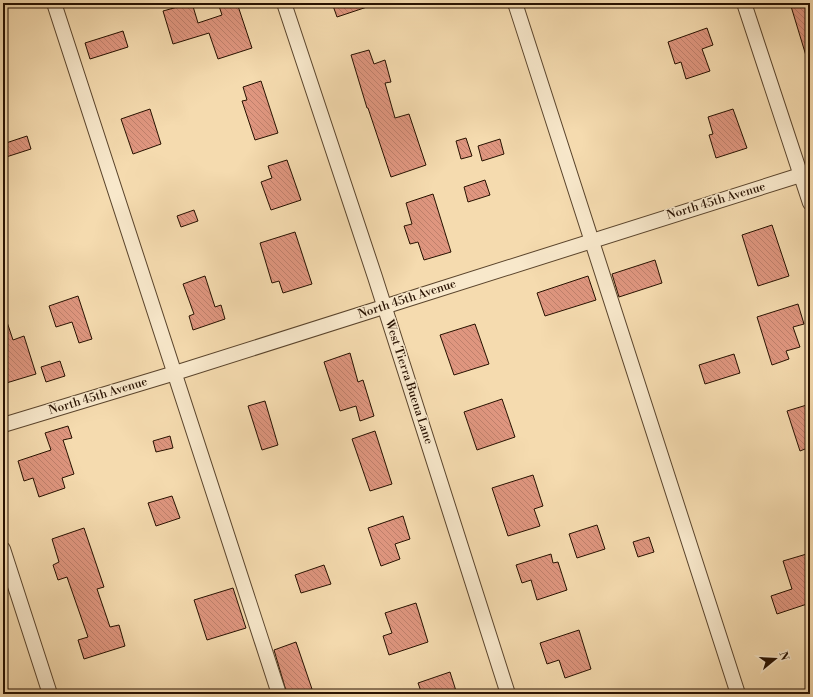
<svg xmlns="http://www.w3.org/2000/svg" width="813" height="697" viewBox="0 0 813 697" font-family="'Libre Bodoni',serif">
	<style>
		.building { fill: url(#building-back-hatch); stroke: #271100 }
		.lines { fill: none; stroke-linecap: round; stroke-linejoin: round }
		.minor-casing { stroke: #5a442c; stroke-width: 16 }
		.minor { stroke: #f8e8cb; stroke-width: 14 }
		.labels { text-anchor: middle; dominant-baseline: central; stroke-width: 3; stroke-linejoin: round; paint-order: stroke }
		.street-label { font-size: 12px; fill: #271100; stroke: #f8e8cb }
	</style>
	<defs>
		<pattern id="building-back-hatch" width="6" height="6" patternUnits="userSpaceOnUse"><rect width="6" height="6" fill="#df967f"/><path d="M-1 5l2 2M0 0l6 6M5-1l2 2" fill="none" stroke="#bf806c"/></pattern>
	</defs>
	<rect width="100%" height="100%" fill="#f5dbaf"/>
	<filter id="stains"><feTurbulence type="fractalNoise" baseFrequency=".005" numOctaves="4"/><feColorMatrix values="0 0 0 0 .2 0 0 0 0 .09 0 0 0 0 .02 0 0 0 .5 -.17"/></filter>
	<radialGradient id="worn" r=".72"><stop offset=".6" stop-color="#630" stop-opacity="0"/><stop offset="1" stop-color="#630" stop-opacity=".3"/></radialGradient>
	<g class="building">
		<path d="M192,3l6,20 24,-8 -4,-12h19l15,45 -34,11 -9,-26 -36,11 -10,-33z"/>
		<path d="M332,3h41v2l-36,12z"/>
		<path d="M790,3h20v56h-3z"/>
		<path d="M707,28l6,17 -11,4 8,22 -24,8 -5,-17 -6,2 -7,-22z"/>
		<path d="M123,31l5,16 -38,12 -5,-16z"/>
		<path d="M369,50l5,14 11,-4 6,22 -6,1 10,35 14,-4 17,51 -35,12 -23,-69h-1l-16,-53z"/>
		<path d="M261,81l17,52 -23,7 -13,-39 5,-1 -4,-13z"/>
		<path d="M150,109l11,35 -28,10 -12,-35z"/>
		<path d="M733,109l14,39 -31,10 -7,-23 4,-1 -5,-17z"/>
		<path d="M27,136l4,13 -28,9v-14z"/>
		<path d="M466,138l6,18 -11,3 -5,-18z"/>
		<path d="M500,139l4,15 -22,7 -4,-15z"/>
		<path d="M287,160l14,40 -30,10 -10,-28 11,-4 -4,-12z"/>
		<path d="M485,180l5,15 -22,7 -4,-15z"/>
		<path d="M433,194l18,58 -27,8 -6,-18 -8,2 -6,-18 8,-2 -6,-21z"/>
		<path d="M194,210l4,11 -17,6 -4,-11z"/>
		<path d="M772,225l17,51 -31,10 -16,-51z"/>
		<path d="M295,232l17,52 -29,9 -4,-12 -7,2 -12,-40z"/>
		<path d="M655,260l7,23 -43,14 -7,-23z"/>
		<path d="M205,276l10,31 6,-2 4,14 -32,11 -4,-14 5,-2 -11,-30z"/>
		<path d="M588,276l8,24 -51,16 -8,-23z"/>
		<path d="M78,296l14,43 -13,4 -7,-21 -16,5 -7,-21z"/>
		<path d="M798,304l6,20 -11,3 7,20 -14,4 3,8 -17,6 -15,-48z"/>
		<path d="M5,316l8,24 11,-4 12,38 -33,10v-67z"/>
		<path d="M475,324l14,40 -35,11 -14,-40z"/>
		<path d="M350,353l8,29 5,-2 11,36 -14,5 -4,-15 -16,5 -16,-49z"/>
		<path d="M734,354l6,19 -35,11 -6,-19z"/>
		<path d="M60,361l5,15 -19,6 -5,-15z"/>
		<path d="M502,399l13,38 -38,13 -13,-38z"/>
		<path d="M265,401l13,44 -16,5 -14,-44z"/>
		<path d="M810,404v43l-10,4 -13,-40z"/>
		<path d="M68,426l4,12 -9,2 11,34 -12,4 3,10 -26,9 -6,-19 -9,3 -6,-20 33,-11 -6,-17z"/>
		<path d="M375,431l17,53 -22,7 -18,-52z"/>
		<path d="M170,436l3,12 -17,4 -3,-11z"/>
		<path d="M533,475l10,31 -9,3 6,17 -32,10 -16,-48z"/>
		<path d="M172,496l8,22 -24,8 -8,-23z"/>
		<path d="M403,516l7,23 -15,5 5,15 -19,7 -13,-38z"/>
		<path d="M597,525l8,24 -28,9 -8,-24z"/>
		<path d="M84,528l20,59 -7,2 13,38 9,-2 6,21 -41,13 -6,-19 10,-3 -21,-60 -9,3 -5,-15 6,-3 -7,-23z"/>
		<path d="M649,537l5,15 -16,5 -5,-15z"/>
		<path d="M810,553v50l-33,11 -6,-18 21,-7 -9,-28z"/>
		<path d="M551,554l2,9 5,-1 9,28 -30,10 -6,-20 -9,3 -6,-18z"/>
		<path d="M324,565l7,19 -30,9 -6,-18z"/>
		<path d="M233,588l13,40 -39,12 -13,-40z"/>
		<path d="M416,603l12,39 -39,13 -6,-19 9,-3 -7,-20z"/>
		<path d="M579,630l12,39 -26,9 -6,-18 -12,4 -7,-21z"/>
		<path d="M296,642l17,50 -7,2h-19l-13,-44z"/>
		<path d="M450,672l7,22h-35l-4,-11z"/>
	</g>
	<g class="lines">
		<g class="minor-casing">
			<g id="minor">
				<path d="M54,3l225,691"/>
				<path d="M284,3l91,274 133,417"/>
				<path d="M515,3l223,691"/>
				<path d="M744,3l66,200"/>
				<path d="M3,425l172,-52 635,-201"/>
				<path d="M3,549l47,145"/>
			</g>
		</g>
		<use href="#minor" class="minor"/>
	</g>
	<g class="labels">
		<g class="street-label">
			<text transform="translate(716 201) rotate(-17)">North 45th Avenue</text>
			<text transform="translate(407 299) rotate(-18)">North 45th Avenue</text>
			<text transform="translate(409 382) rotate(72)">West Tierra Buena Lane</text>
			<text transform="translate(98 396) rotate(-17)">North 45th Avenue</text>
		</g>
	</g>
	<rect width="813" height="697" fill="none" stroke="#f5dbaf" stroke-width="16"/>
	<rect x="4" y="4" width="805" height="689" fill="none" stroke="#271100" stroke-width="2"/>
	<rect x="8" y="8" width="797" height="681" fill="none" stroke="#271100"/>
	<g transform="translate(775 659) rotate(72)" stroke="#f8e8cb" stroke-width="3" paint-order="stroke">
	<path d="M0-3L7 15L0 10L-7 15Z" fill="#271100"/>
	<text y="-6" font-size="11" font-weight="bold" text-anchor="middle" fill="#271100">N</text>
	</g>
	<rect width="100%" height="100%" filter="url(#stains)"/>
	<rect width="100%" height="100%" fill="url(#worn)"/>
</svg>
